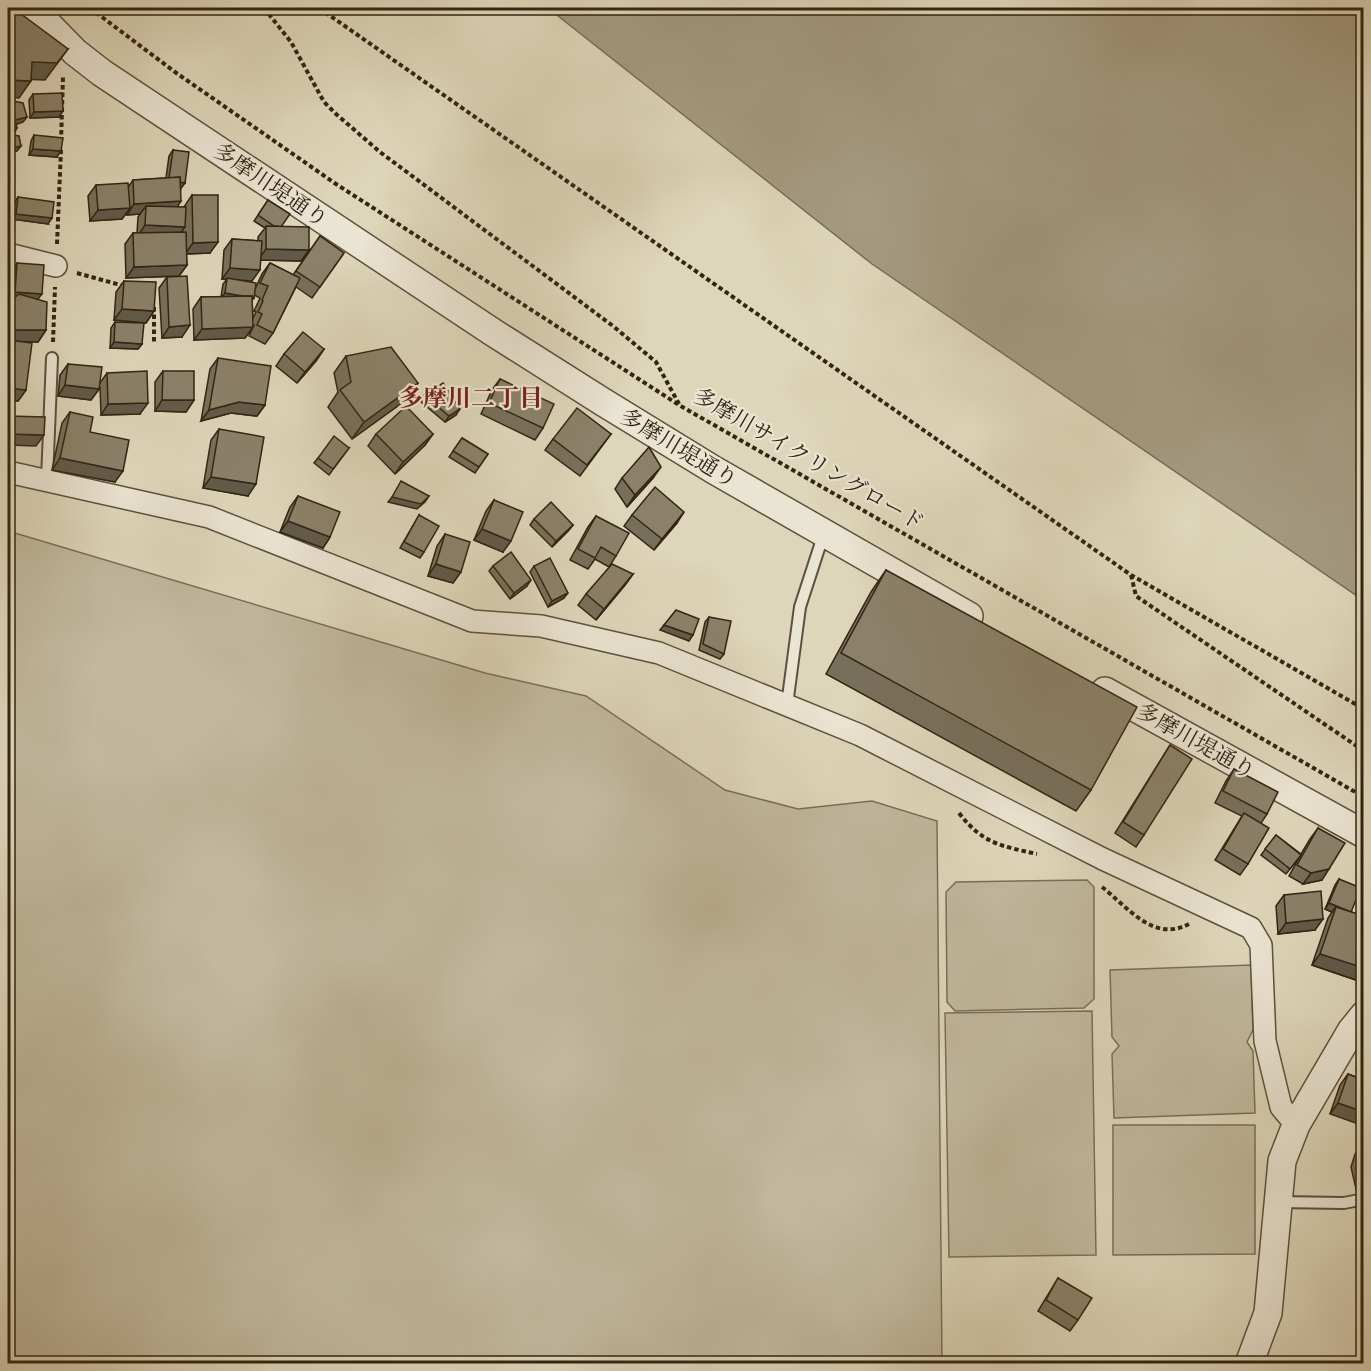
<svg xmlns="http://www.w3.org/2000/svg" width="1371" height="1371" viewBox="0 0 1371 1371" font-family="'EB Garamond','Noto Serif JP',serif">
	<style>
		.green { fill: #c1b89e; stroke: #7a6e58; stroke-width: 1.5 }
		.water { fill: #a49a81; stroke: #766b55; stroke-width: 1.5 }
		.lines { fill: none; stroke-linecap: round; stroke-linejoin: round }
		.service-casing { stroke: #5d513d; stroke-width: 14 }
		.minor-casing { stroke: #5d513d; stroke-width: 24 }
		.tertiary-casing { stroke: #5d513d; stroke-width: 30 }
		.path { stroke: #322513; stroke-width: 4; stroke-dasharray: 4.5 3; stroke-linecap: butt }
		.service { stroke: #eae4d2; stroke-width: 10 }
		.minor { stroke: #eae4d2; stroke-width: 21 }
		.tertiary { stroke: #eae4d2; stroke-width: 27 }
		.wall { fill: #786f5b; stroke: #322513; stroke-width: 1.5; fill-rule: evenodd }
		.shaded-wall { fill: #615a4a; stroke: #322513; stroke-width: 1.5 }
		.building { fill: #8b816a; stroke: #322513; stroke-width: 1.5 }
		.labels { text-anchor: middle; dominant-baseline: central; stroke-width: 4.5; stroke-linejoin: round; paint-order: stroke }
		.street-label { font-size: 22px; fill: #322513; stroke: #eae4d2 }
		.neighbourhood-label { font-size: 24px; font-weight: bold; fill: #7a1f14; stroke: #eae4d2 }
	</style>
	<rect width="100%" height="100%" fill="#ded6ba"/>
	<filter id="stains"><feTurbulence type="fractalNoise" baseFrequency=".00333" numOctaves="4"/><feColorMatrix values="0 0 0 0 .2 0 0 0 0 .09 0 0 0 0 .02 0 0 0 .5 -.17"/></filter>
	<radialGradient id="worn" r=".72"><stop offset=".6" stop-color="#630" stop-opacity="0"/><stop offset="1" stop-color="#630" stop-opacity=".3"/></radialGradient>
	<g class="green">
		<path d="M8,531l477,142 101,23 139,94 73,19 74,-8 65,20 5,542h-934z"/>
		<path d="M1087,880l7,7v112l-10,9 -129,3 -8,-9 -1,-110 10,-10z"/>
		<path d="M1251,965l2,65 -6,12 6,9 2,62 -141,5 -2,-64 7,-8 -7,-9 -2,-67z"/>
		<path d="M1092,1011l4,244 -147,2 -4,-244z"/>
		<path d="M1113,1125h142v129l-142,1z"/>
	</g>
	<path class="water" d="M548,8h815v592l-491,-336z"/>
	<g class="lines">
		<g class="service-casing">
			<g id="service">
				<path d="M47,479l5,-121"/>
				<path d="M787,705l13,-98 24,-74"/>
				<path d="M1278,1202l66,1 20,-4"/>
				<path d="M1359,1364l5,-3"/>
			</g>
		</g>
		<g class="minor-casing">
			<g id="minor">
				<path d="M8,254l48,12"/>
				<path d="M8,472l201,45 263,104 69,5 118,27 201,82 243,124 148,69 10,17 4,96 16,66 15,18"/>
			</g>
		</g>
		<g class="tertiary-casing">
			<g id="tertiary">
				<path d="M32,8l43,44 27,21 392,260 109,69 111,68 255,146"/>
				<path d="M1105,691l259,143"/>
				<path d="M1249,1364l19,-51 14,-152 14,-36 55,-94 13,-16"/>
			</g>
		</g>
		<g class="path">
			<path d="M90,8l85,64 161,112 343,221 685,392"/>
			<path d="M264,8l27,34 33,60 12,12 44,38 233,174 43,36 23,42"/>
			<path d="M319,8l812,567 233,134"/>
			<path d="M61,142l2,-65"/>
			<path d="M57,244l4,-95"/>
			<path d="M77,273l47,13"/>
			<path d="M154,307v37"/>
			<path d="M53,342l2,-55"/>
			<path d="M1131,575l5,21 228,155"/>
			<path d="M959,813c24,31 42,33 78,41"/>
			<path d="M1102,887c26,20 51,56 87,37"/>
		</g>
		<use href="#service" class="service"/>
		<use href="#minor" class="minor"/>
		<use href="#tertiary" class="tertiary"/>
	</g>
	<g class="wall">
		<path d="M33,94l26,23 -29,1 -1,-18z"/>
		<path d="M34,135l23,22 -28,-2 2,-14z"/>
		<path d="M173,150l12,33 -4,5 -4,19h7l8,-12 18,58 -24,1 1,11 -8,11 -53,2 -1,-34 8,-11h4l1,-16 2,-3 -13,1 -1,-2 -4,6 -32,2 -2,-25 8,-11 33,1 4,-6 33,-2 3,-22z"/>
		<path d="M18,197l30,27 -36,-5 2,-16z"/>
		<path d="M268,200l13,27 28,23 -8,11 -40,-1 -9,21 -14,-1 17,9 7,-15 8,-11 23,12 27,-39 24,17 -32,45 -16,-11 -23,46 -8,11 -16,-8 5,-11h-1v2l-8,11 -51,2 -1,-31 8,-12h20l2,-13 4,-5h-5l2,-29 8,-11 26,2v-4l7,-9 -11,-7zM254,295l6,3 -6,13 2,1 -3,6 -1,-18z"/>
		<path d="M17,263l21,36 8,31 -8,12 -18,-1 6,49 -8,11 -10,-1v-97l7,-5 -4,-1 2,-28z"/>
		<path d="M167,277l15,60 -20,1 -3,-50z"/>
		<path d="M124,281l30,30 -8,12 -32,-3 2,-28z"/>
		<path d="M115,322l27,22 -4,5 -28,-1 1,-20z"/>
		<path d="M324,349l-8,12 -19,22 -21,-17 8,-12z"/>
		<path d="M346,356l72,27 -12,17 -54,39 -24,-32 10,-15 -4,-19z"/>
		<path d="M218,358l47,47 -8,11 -26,-3 -30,8 9,-52z"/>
		<path d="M68,364l32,19 7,-10 33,41 -39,1 -1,-28 -1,2 -8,11 -33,-4 2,-21z"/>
		<path d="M163,371l31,29 -8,12 -31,-1v-29z"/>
		<path d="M500,379l43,49 -8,12 -54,-26 11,-24z"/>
		<path d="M424,395l32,20 -11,7 -25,-21z"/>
		<path d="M70,412l20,20 25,50 -63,-12 10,-47z"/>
		<path d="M219,429l29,67 -45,-8 8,-48z"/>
		<path d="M376,434h57l-8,11 -30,29 -27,-28z"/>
		<path d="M611,434l-31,42 -35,-26 8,-11z"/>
		<path d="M462,438l26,16 -13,19 -26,-16z"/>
		<path d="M349,448l-20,27 -15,-12 4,-5z"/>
		<path d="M622,478h31l-26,29 -12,-18z"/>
		<path d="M298,496l32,41 -7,11 -43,-16 10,-25z"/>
		<path d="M494,500l9,52 -29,-12 12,-29z"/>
		<path d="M419,515l5,37 -4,6 -20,-10z"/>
		<path d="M632,515l45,8 -23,27 -30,-24z"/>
		<path d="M596,516l20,40 -7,11 -14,-8 -7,10 -18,-9 18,-33z"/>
		<path d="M534,519l39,6 -4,5 -17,17 -22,-22z"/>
		<path d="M445,534l16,38 -8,11 -25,-7 9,-30z"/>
		<path d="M493,566l34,20 -17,13 -21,-28z"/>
		<path d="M534,566l30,32 -16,9 -18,-35z"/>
		<path d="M886,570l205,220 -15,21 -250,-137 45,-82z"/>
		<path d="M633,574l-8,11 -29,35 -18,-15 8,-11z"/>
		<path d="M709,617l15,37 -4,5 -21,-9 6,-28z"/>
		<path d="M1170,745l-26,90 -8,12 -21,-14z"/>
		<path d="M1234,769l33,45 -6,9 -13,41 -8,11 -25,-15 27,-44 -27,-13 11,-22z"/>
		<path d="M1318,828l4,52 -19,4 -14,-8 11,-20 -14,18 -25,-19 15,-20 25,19 9,-15z"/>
		<path d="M1339,879l12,33 9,3 4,-10v66h-2l-6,9 -44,-15 16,-47 4,-6 -7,-3 10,-24z"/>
		<path d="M1284,895l31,35 -37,4 -2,-28z"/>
		<path d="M1364,1056v18l-8,-5z"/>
		<path d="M1348,1074l16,6 -34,34 10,-29z"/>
		<path d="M1363,1143h1v45l-8,1 -5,-22 4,-13z"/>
		<path d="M1058,1278l20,42 -8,11 -32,-20z"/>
	</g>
	<g class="shaded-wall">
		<path d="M68,49l-23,31 -25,-1 12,-17z"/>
		<path d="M8,80l23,1 -12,17 -11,-1z"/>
		<path d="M63,111l-4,6 -29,1 4,-6z"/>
		<path d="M27,117l-4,5 -12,4 4,-6z"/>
		<path d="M8,127l9,1 -3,6 -6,-1z"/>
		<path d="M21,146l-4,5 -9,2v-4z"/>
		<path d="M33,149l28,2 -4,6 -28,-2z"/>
		<path d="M169,180l16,3 -4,5 -16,-2z"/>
		<path d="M181,201l-7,11 -28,-6 -6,8 -13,1 7,-11z"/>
		<path d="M130,208l-8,11 -32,2 8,-11z"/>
		<path d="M16,214l36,4 -4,6 -36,-5z"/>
		<path d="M145,225l40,2 -8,11 -40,-1z"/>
		<path d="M218,242l-8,11 -25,1 8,-11z"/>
		<path d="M266,249l43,1 -8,11 -43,-1z"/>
		<path d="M187,265l-8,11 -53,2 8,-11z"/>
		<path d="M230,268l30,2 -8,11 -30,-2z"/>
		<path d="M15,292l27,2 -4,5 -27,-2z"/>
		<path d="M225,293l29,5 -4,5 -29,-5z"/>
		<path d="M122,309l32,2 -8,12 -32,-3z"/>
		<path d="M190,325l-8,12 -20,1 7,-11z"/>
		<path d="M253,327l-8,11 -51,2 8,-11z"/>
		<path d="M8,330h38l-8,12 -30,-1z"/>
		<path d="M114,342l28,2 -4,5 -28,-1z"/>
		<path d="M324,349l-8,12 -19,22 8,-11z"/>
		<path d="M418,383l-12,17 -54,39 12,-17z"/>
		<path d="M65,385l34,4 -8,11 -33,-4z"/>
		<path d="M8,388l18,2 -8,11 -10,-1z"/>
		<path d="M162,400h32l-8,12 -31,-1z"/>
		<path d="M239,402l26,3 -8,11 -26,-3 -30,8 8,-11z"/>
		<path d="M148,403l-8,11 -39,1 7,-11z"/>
		<path d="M460,409l-4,6 -11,7 4,-6z"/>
		<path d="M8,434l36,1 -8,11 -28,-1z"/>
		<path d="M433,434l-8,11 -30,29 8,-12z"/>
		<path d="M60,458l63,13 -8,11 -63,-12z"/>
		<path d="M661,467l-8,11 -26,29 8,-12z"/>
		<path d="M211,477l45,7 -8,12 -45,-8z"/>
		<path d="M429,496l-4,6 -8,7 -29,-7 4,-5z"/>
		<path d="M684,512l-7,11 -23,27 8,-11z"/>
		<path d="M288,521l42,16 -7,11 -43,-16z"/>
		<path d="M573,525l-4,5 -17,17 4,-6z"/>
		<path d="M482,529l29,12 -8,11 -29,-12z"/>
		<path d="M436,564l25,8 -8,11 -25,-7z"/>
		<path d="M633,574l-8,11 -29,35 8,-11z"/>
		<path d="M531,580l-4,6 -17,13 4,-6z"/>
		<path d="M568,593l-4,5 -16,9 4,-6z"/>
		<path d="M664,625l29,10 -4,6 -29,-11z"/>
		<path d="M1329,869l-7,11 -19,4 8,-11z"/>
		<path d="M1329,903l22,9 -15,-5 -4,5 -7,-3z"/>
		<path d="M1323,919l-8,11 -37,4 8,-11z"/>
		<path d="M1320,954l44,9v8h-2l-6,9 -44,-15z"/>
		<path d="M1338,1103l26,9v14l-34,-12z"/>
		<path d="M1364,1178v10l-8,1z"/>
	</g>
	<g class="building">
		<path d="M8,8h5l55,41 -11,14 -25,-1 -1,19 -23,-1z"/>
		<path d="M62,93l1,18 -29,1 -1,-18z"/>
		<path d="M8,100l15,3 4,14 -12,3 2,8 -9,-1z"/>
		<path d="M8,134l11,2 2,10 -13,3z"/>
		<path d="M34,135l29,3 -2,13 -28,-2z"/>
		<path d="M173,150l16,2 -4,31 -5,-1v-5l-11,1z"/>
		<path d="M180,177l1,24 -47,3 -1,-24z"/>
		<path d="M128,183l2,25 -32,2 -2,-25z"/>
		<path d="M192,195h26v47l-25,1z"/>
		<path d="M18,197l36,5 -2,16 -36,-4z"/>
		<path d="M268,200l22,14 -9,13 -7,-1 -16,-11z"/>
		<path d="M146,206l40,1 -1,20 -40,-2z"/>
		<path d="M266,226l43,1v23l-43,-1z"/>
		<path d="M186,232l1,33 -53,2 -1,-34z"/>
		<path d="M320,236l24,17 -24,34 -24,-16z"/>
		<path d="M232,239l30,2 -2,29 -30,-2z"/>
		<path d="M17,263l27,2 -2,29 -27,-2z"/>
		<path d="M270,263l30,15 -27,55 -16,-8 5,-11 -4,-2 5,-11 -1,-1 6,-14 -8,-3z"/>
		<path d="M187,276l3,49 -21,2 -2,-50z"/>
		<path d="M227,278l29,5 -2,15 -2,-1v-1h-9l-18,-3z"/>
		<path d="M124,281l32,1 -2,29 -32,-2z"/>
		<path d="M19,294l28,8 -1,28h-38v-27z"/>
		<path d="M252,296l1,31 -51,2 -1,-32z"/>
		<path d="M115,322l29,1 -2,21 -28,-2z"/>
		<path d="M303,332l21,17 -19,23 -21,-18z"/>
		<path d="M8,340l24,3 -6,47 -18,-2z"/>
		<path d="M391,347l27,36 -54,39 -24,-32 11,-8 -5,-26z"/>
		<path d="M218,358l53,8 -6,39 -26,-3 -30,8z"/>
		<path d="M68,364l34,3 -3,22 -34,-4z"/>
		<path d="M147,371l1,32 -40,1 -1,-31z"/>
		<path d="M163,371h31v29h-32z"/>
		<path d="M500,379l54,25 -11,24 -54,-25z"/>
		<path d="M443,383l17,26 -11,7 -25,-21z"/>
		<path d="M406,406l27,28 -30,28 -27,-28z"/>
		<path d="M577,408l34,26 -24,31 -34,-26z"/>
		<path d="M70,412l23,5 -3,15 39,8 -6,31 -63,-13z"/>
		<path d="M8,416l37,1 -1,18 -36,-1z"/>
		<path d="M219,429l45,8 -8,47 -45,-7z"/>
		<path d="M334,436l15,12 -16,21 -15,-11z"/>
		<path d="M462,438l26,16 -9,13 -26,-16z"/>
		<path d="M649,447l12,20 -26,28 -13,-17z"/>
		<path d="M401,481l28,15 -8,8 -29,-7z"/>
		<path d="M655,487l29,25 -22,27 -30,-24z"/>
		<path d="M298,496l42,16 -10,25 -42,-16z"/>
		<path d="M494,500l29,12 -12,29 -29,-12z"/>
		<path d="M551,502l22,23 -17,16 -22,-22z"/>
		<path d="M419,515l20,11 -15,26 -20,-10z"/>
		<path d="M596,516l33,17 -13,23 -15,-9 -6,11 -17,-9z"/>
		<path d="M445,534l25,8 -9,30 -25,-8z"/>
		<path d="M511,552l20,28 -17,13 -21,-27z"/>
		<path d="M550,558l18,35 -16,8 -18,-35z"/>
		<path d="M612,564l21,10 -29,35 -18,-15z"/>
		<path d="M886,570l251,137 -46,83 -250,-137z"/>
		<path d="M676,610l23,9 -6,16 -29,-10z"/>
		<path d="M709,617l22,4 -7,33 -21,-10z"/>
		<path d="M1170,745l22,14 -48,76 -21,-13z"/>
		<path d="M1234,769l44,23 -11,22 -44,-23z"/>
		<path d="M1244,813l25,15 -21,36 -25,-15z"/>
		<path d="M1318,828l27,15 -16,26 -18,4 -14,-8z"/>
		<path d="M1276,835l25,20 -11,14 -25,-20z"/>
		<path d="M1339,879l22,9 -10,24 -22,-9z"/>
		<path d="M1321,891l2,28 -37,4 -2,-28z"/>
		<path d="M1336,907l28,9v52l-44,-14z"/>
		<path d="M1348,1074l16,6v32l-26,-9z"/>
		<path d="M1363,1143h1v34l-5,-21z"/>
		<path d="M1058,1278l34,20 -14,22 -32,-20z"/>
	</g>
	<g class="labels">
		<g class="street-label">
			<text transform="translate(271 185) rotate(34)">多摩川堤通り</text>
			<text transform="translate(679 448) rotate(31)">多摩川堤通り</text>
			<text transform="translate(809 459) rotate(30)">多摩川サイクリングロード</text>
			<text transform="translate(1196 741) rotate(29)">多摩川堤通り</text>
		</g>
		<g class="neighbourhood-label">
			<text x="471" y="397">多摩川二丁目</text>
		</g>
	</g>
	<rect width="1371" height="1371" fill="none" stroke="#ded6ba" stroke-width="30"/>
	<rect x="9" y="9" width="1353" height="1353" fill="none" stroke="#322513" stroke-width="3"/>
	<rect x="15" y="15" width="1341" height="1341" fill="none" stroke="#322513" stroke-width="1.5"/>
	<rect width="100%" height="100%" filter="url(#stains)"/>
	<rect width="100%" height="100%" fill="url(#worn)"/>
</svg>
